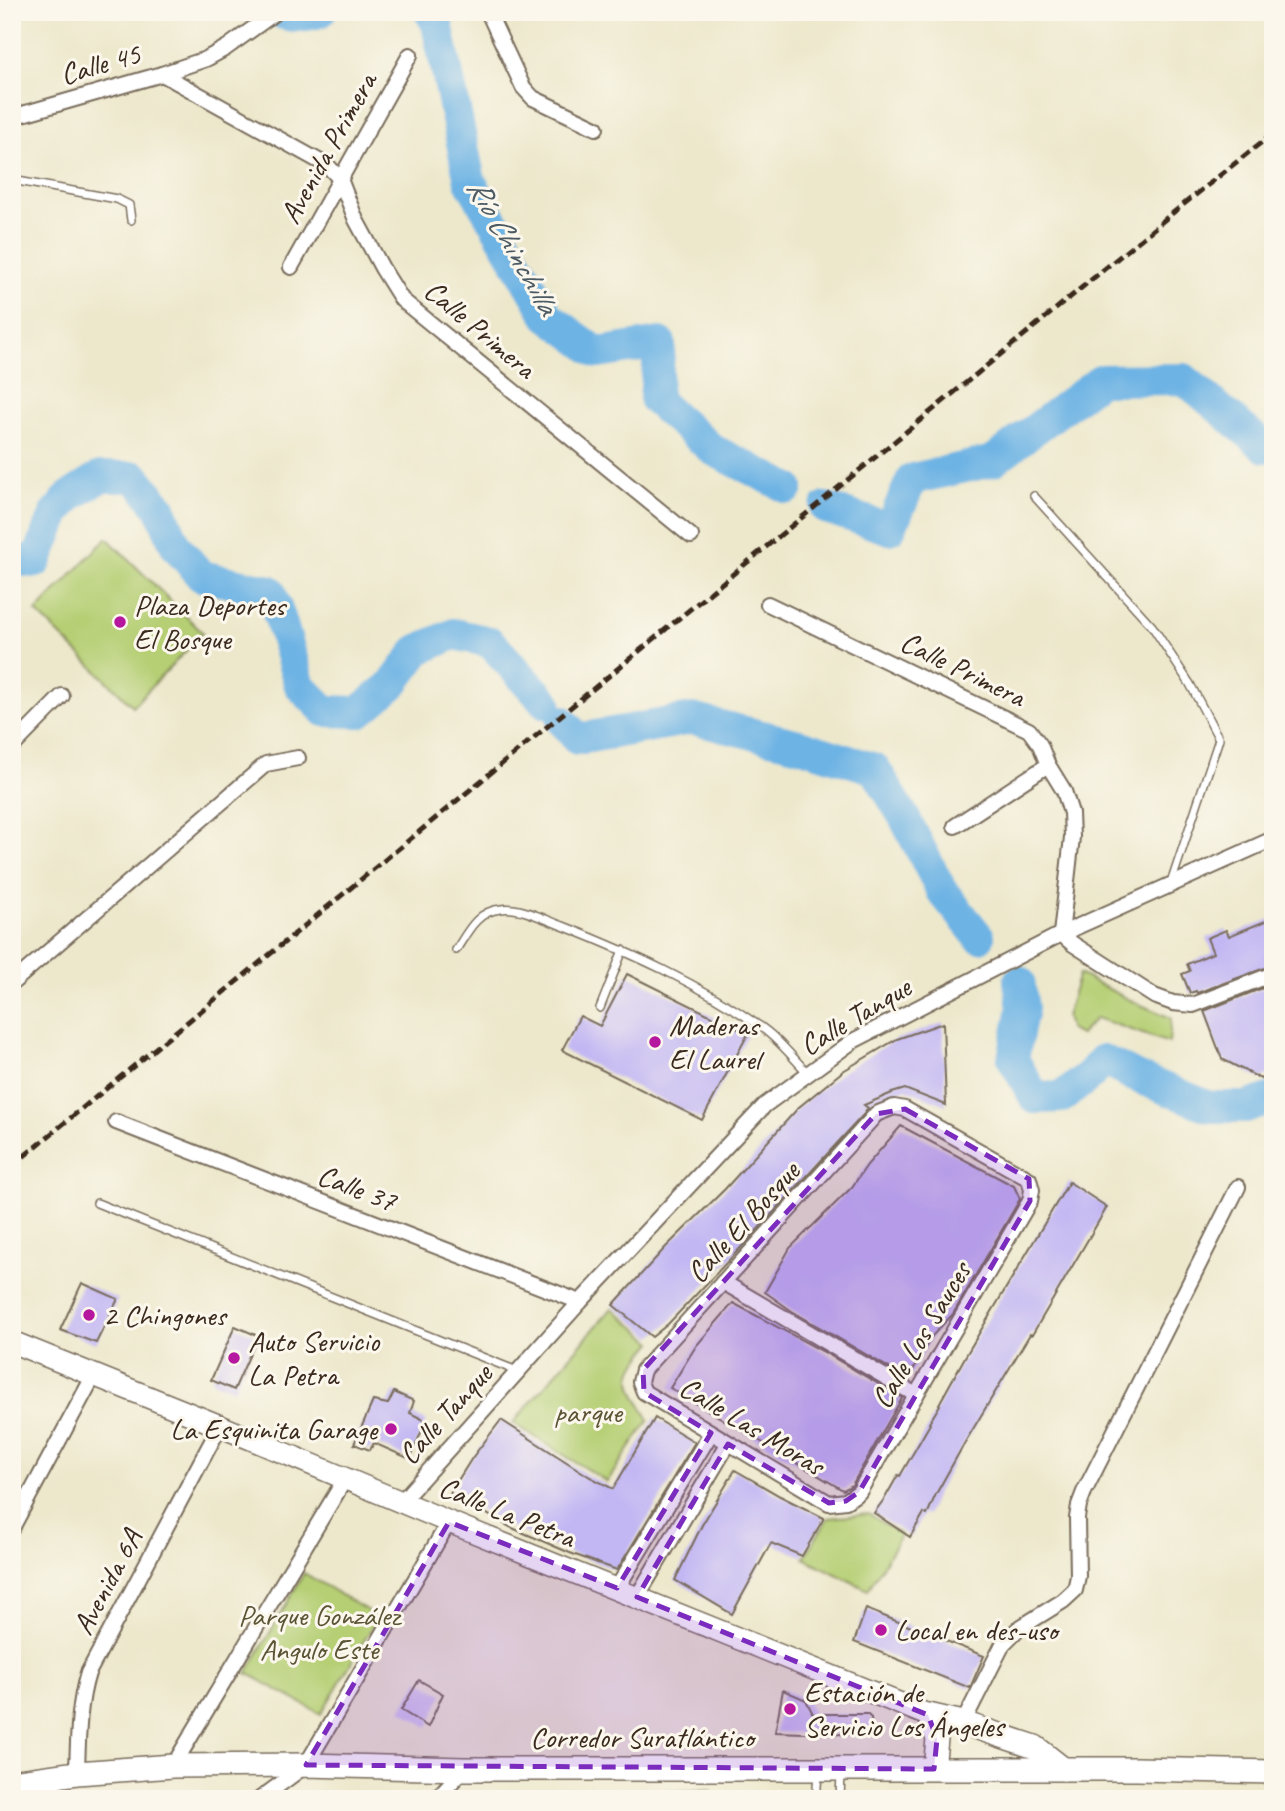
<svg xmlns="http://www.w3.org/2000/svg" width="1285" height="1811" viewBox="0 0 1285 1811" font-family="Caveat,sans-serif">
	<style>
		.green { fill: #b6cf74; stroke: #787c49; stroke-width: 2 }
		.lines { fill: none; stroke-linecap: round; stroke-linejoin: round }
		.river { stroke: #6db3e4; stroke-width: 32 }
		.building { fill: #c3b7f3 }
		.lane-casing { stroke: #796c5b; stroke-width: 10 }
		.street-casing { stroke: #796c5b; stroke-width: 18 }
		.secondary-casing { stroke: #796c5b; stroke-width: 24 }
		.primary-casing { stroke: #796c5b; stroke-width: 26 }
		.lane { stroke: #fff; stroke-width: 7 }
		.street { stroke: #fff; stroke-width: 14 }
		.secondary { stroke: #fff; stroke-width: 21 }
		.primary { stroke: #fff; stroke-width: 23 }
		.rail { stroke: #3b2a1e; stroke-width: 5; stroke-dasharray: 10 5; stroke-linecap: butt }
		.marked { fill: #7b2cbf; fill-opacity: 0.2; stroke: #7b2cbf; stroke-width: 5; stroke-dasharray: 14 9; stroke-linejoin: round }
		.poi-dot { fill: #b5179e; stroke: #fbf7ec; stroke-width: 2.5 }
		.labels { text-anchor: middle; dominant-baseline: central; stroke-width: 6; stroke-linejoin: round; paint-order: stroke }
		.street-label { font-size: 30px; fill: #3b2a1e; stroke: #fbf7ec }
		.poi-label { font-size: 30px; fill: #3b2a1e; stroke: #fbf7ec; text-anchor: start }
		.park-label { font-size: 30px; fill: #5a5334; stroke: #fbf7ec }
		.water-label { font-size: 32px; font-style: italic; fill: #4c5a63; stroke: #fbf7ec }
	</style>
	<rect width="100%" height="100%" fill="#fbf7ec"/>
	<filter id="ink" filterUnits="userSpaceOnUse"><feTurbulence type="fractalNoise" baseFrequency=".0143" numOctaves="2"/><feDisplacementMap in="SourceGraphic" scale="14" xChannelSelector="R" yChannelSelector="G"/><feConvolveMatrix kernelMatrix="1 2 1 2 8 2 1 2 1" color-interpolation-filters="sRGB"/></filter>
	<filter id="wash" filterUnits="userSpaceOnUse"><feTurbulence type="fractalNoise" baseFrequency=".00686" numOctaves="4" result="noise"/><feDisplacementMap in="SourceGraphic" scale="28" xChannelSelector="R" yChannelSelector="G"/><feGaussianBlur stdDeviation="1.57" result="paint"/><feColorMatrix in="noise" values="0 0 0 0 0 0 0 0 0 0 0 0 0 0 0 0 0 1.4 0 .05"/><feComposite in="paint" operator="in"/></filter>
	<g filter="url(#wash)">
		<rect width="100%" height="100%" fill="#ede8cc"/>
		<g class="green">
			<path d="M107,538l96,95 -70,73 -97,-94z"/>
			<path d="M1079,974l55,28 37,16 -2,25 -73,-25 -16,17 -10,-5 -4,-13z"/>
			<path d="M612,1308l41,34c-31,36 -26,39 -4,78l-42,62 -94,-59z"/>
			<path d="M869,1514l32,21 -33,55 -64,-32 24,-40z"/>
			<path d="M304,1573l74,44 -57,97 -74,-41z"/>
			<path d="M711,1789l-8,10h-169z"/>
		</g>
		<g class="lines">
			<g class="river">
				<path d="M279,12c13,7 27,3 41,0"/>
				<path d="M430,12l7,12 33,157 78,135 50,37 62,-10 -5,57 58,50 75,38"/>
				<path d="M826,508l64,21 22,-50 81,-18 107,-81 84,-1 81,68 8,-3"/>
				<path d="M12,559l24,3 20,-49 13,-16 31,-20h35l25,31 16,38 25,30 69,15 10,27 20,68 25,25 34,1 33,-27 26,-35 36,-16 36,8 56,61"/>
				<path d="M562,721l16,18 114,-20 107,26 76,24 29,48 38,74 37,46"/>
				<path d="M1019,981l4,27 -10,51 22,39 27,-1 27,-21 14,-16 31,16 76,31h36l27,-9"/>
			</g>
		</g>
		<g id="blocks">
			<g class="building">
				<path d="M1273,918v47l-76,28 -1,-2 -6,2 -8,-19 8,-3 -3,-7 26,-11 -6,-15 19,-8 3,6z"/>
				<path d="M627,974l121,60 -46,86 -140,-70 18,-34 20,10z"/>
				<path d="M1273,984v88l-12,7 -39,-20 -18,-48z"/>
				<path d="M943,1023l3,82 -41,-16 -13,4 -28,12 4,3 -4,6 -115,125 -81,85 -16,13 -39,-32 53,-58 59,-58 74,-82 44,-36 54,-32z"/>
				<path d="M901,1126l113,60 6,13 -67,115 -21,22 -24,43 -116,-68 -27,-19 25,-44 62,-61 15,-22z"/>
				<path d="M1069,1182l38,25 -75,128 -2,-1 -66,110 -28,50 -9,21 -3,-2 -14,24 -36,-24 11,-15 13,-23 2,1 30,-52 -1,-1 11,-18 -1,-1 26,-47z"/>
				<path d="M82,1283l36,16 -22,44 -36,-13z"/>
				<path d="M733,1303l91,49 78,46 -50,87 -9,5 -173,-102 26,-42z"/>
				<path d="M235,1326l23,10 -24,54 -23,-10z"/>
				<path d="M394,1392l20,9 -4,12 16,8 -16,38 -36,-16 -4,7 -16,-6 19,-43 15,3z"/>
				<path d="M655,1418l40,24 -78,128 -47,-17 -60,-26 -60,-34 22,-35 29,-38 89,57 23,12z"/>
				<path d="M735,1470l45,26 44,22 -22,38 -31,-13 -39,71 -57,-34 27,-55z"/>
				<path d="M866,1609l118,47 -14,32 -116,-46z"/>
				<path d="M419,1680l24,14 -15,33 -27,-17z"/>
				<path d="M783,1690l23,10 7,14h54l4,4 1,9 -8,8 -89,-3z"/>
			</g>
		</g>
	</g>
	<g filter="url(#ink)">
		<use href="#blocks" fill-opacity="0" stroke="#796c5b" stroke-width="2"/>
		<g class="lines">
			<g class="lane-casing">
				<g id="lane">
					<path d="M12,180l105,19 12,6 2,15"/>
					<path d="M1034,496l118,130 38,58 29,55 -48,144"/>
					<path d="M456,950c12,-19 21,-39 45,-41 19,-3 45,11 62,17 68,27 135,57 195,99 19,12 34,32 50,48"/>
					<path d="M600,1008l23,-58"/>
					<path d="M97,1203l420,168"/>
					<path d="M816,1799l2,-25"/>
					<path d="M840,1799l1,-27"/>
				</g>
			</g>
			<g class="street-casing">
				<g id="street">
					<path d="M488,12l35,75 10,11 63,30"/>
					<path d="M162,74l166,92 12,13 16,41 26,48 20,32 289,236"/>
					<path d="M12,117l150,-43 44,-15 20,-11 50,-36"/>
					<path d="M291,267l119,-212"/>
					<path d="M768,604l261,126 11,15 8,20 16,26 7,22 1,24 -11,97 12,10 81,52 19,7 20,2 80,-31"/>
					<path d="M12,747l50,-51"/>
					<path d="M955,826l93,-61"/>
					<path d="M12,983l254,-219 32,-6"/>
					<path d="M894,1107l11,2 124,70 3,11 -2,11 -171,291 -13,9 -17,2 -185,-111 -4,-10 3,-12 228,-250 5,-6z"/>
					<path d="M116,1122l464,180"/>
					<path d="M723,1282l193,113"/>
					<path d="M401,1502l179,-200 185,-197 88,-64 208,-107 212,-95"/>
					<path d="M12,1528l82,-153"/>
					<path d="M617,1588l94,-155"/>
					<path d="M637,1597l91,-153"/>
					<path d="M963,1723l40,-79 15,-15 45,-28 12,-11 3,-14 -1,-58 2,-13 5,-13 154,-305"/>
					<path d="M173,1766l172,-287"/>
					<path d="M77,1773c1,-33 1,-68 11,-100l132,-247"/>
					<path d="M260,1799l46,-34 143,-243"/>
					<path d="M436,1799l28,-30"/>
				</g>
			</g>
			<g class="secondary-casing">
				<path id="secondary" d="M12,1342l208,84 229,96 479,193 9,24 -3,30"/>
			</g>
			<g class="primary-casing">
				<g id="primary">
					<path d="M928,1715l35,8 72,24 28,22"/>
					<path d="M12,1782l65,-9 96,-7 133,-1 158,4h673l136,3"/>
				</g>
			</g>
			<use href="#lane" class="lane"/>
			<use href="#street" class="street"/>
			<use href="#secondary" class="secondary"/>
			<use href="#primary" class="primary"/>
			<path class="rail" d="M12,1166l1157,-950 104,-83"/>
		</g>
	</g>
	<path class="marked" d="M905,1109l124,70 1,22 -171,291 -13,9 -17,2 -101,-59 -91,153 291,118 9,24 -3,30 -628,-4 143,-243 168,66 94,-155 -67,-41 -1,-22 233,-256z"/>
	<g class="poi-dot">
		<circle cx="120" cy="622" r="7"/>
		<circle cx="655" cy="1042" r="7"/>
		<circle cx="89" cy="1315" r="7"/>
		<circle cx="234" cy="1358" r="7"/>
		<circle cx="391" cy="1429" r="7"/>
		<circle cx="881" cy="1630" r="7"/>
		<circle cx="790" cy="1709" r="7"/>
	</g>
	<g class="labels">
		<g class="street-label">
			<text transform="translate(100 64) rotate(-16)">Calle 45</text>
			<text transform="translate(328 148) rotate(-61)">Avenida Primera</text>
			<text transform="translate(480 329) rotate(40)">Calle Primera</text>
			<text transform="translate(963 669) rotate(26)">Calle Primera</text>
			<text transform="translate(855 1016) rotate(-31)">Calle Tanque</text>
			<text transform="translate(357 1188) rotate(21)">Calle 37</text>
			<text transform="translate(743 1222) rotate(-48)">Calle El Bosque</text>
			<text transform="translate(921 1335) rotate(-59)">Calle Los Sauces</text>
			<text transform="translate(445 1414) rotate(-48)">Calle Tanque</text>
			<text transform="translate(752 1426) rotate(31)">Calle Las Moras</text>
			<text transform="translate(507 1512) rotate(22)">Calle La Petra</text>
			<text transform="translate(107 1582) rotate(-62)">Avenida 6A</text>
			<text x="642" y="1737">Corredor Suratlántico</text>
		</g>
		<g class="poi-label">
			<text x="134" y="605">Plaza Deportes<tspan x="134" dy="34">El Bosque</tspan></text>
			<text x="669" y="1025">Maderas<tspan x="669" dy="34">El Laurel</tspan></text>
			<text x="103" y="1315">2 Chingones</text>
			<text x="248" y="1341">Auto Servicio<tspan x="248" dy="34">La Petra</tspan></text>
			<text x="377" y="1429" text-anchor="end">La Esquinita Garage</text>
			<text x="895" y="1630">Local en des-uso</text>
			<text x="804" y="1692">Estación de<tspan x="804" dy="34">Servicio Los Ángeles</tspan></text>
		</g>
		<g class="park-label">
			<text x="588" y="1412">parque</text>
			<text x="319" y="1615">Parque González<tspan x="319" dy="34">Angulo Este</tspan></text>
		</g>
		<g class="water-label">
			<text transform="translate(513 246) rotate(60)">Río Chinchilla</text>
		</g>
	</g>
	<rect width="1285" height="1811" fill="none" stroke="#fbf7ec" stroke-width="42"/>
</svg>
